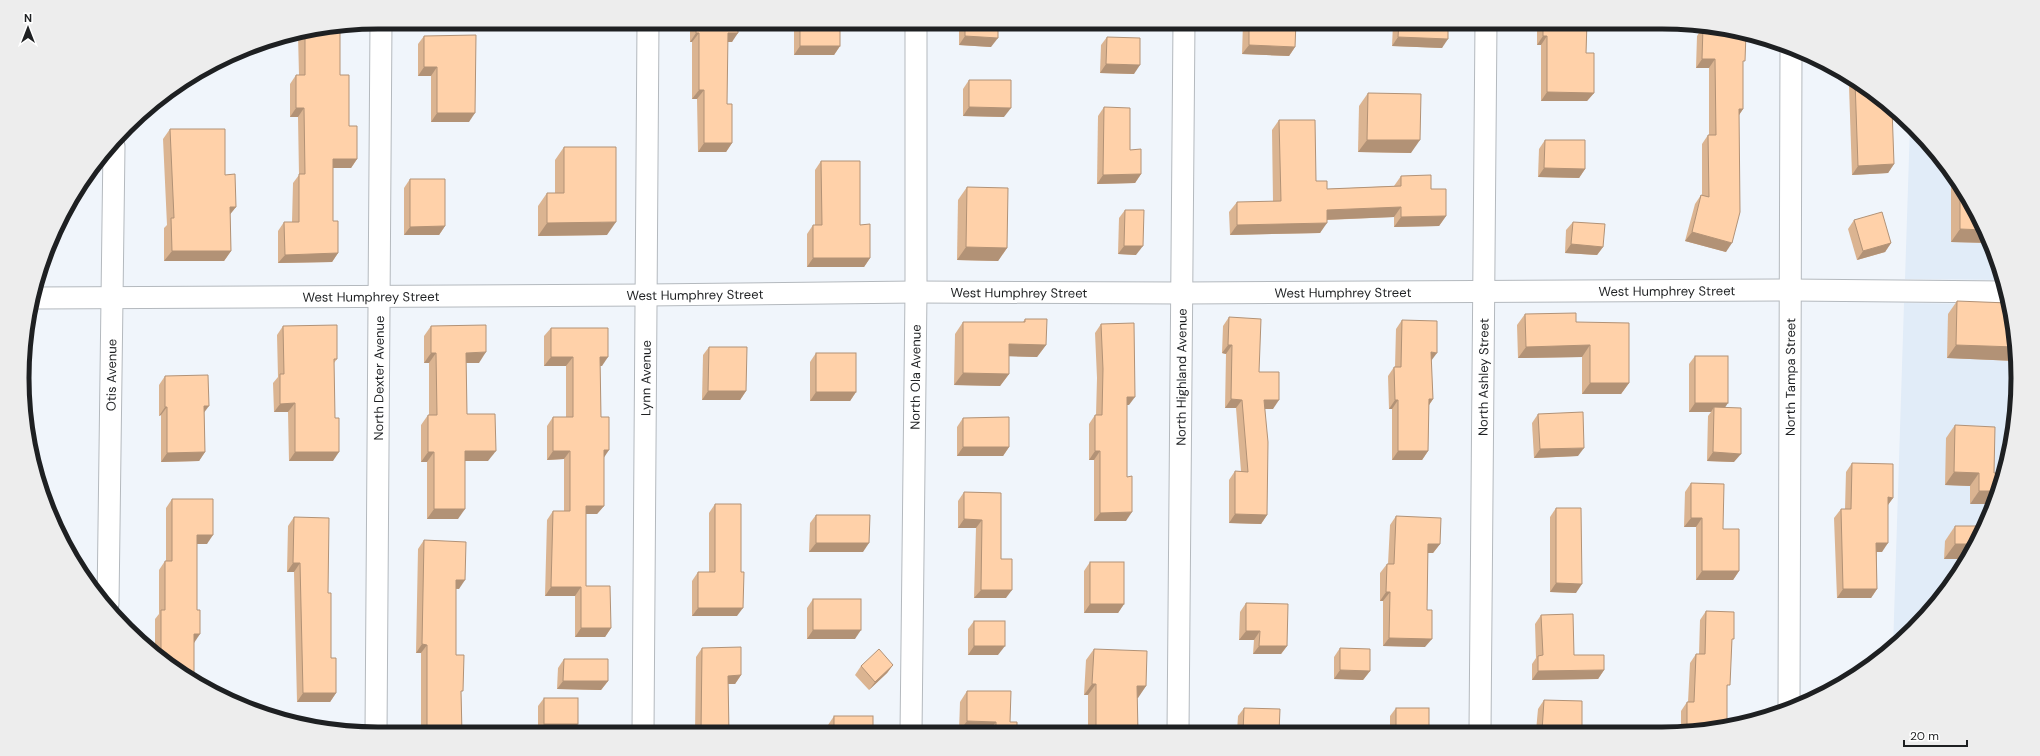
<svg xmlns="http://www.w3.org/2000/svg" width="2040" height="756" viewBox="0 0 2040 756" font-family="'DM Sans',sans-serif">
	<style>
		.built { fill: #e1ecf8 }
		.lines { fill: none; stroke-linecap: round; stroke-linejoin: round }
		.minor-casing { stroke: #b4b9be; stroke-width: 23 }
		.minor { stroke: #fff; stroke-width: 21 }
		.wall { fill: #dbb491 }
		.shaded-wall { fill: #b29276 }
		.building { fill: #ffd1a9; stroke: #b29276 }
		.labels { text-anchor: middle; dominant-baseline: central; stroke-width: 3; stroke-linejoin: round; paint-order: stroke }
		.street-label { font-size: 13px; fill: #1e2022; stroke: #fff }
		.rim { fill: none; stroke: #1e2022; stroke-width: 5 }
	</style>
	<rect width="100%" height="100%" fill="#f0f5fb"/>
	<g class="built">
		<path d="M1910,125l20,18 40,57 29,64 4,16 -98,-1z"/>
		<path d="M1904,303l105,1 6,28 2,70 -11,68 -48,106 -65,72z"/>
	</g>
	<g class="lines">
		<g class="minor-casing">
			<g id="minor">
				<path id="s1" d="M33,298l614,-3 269,-3 267,1 607,-3 216,2"/>
				<path id="s2" d="M108,604l6,-458"/>
				<path id="s3" d="M1789,706l2,-658"/>
				<path id="s4" d="M1480,731l6,-709"/>
				<path id="s5" d="M1178,732l6,-710"/>
				<path id="s6" d="M643,733l5,-711"/>
				<path id="s7" d="M911,733l5,-441v-270"/>
				<path id="s8" d="M376,734l5,-712"/>
			</g>
		</g>
		<use href="#minor" class="minor"/>
	</g>
	<g class="wall">
		<path d="M690,22h48l-6,20h-5v62l5,39 -6,9h-28l-1,-53h-5v-57h-2z"/>
		<path d="M794,22h46v24l-6,9h-40z"/>
		<path d="M959,22h39l-7,25 -32,-2z"/>
		<path d="M1243,22h53l-1,25 -6,9 -47,-2z"/>
		<path d="M1394,22h54l-6,26 -50,-2 1,-22z"/>
		<path d="M1537,22h50l-1,31 8,40 -7,8h-46v-56h-4z"/>
		<path d="M1703,27l40,37v45l-4,6 -13,137 -41,-11 10,-37 6,-9h1v-51l6,-9h1v-67h-13l1,-32z"/>
		<path d="M340,28v47l9,51 8,33 -6,9h-18v53l5,32 -6,9 -54,1v-32l6,-9h8l1,-39 6,-8 -1,-58h-8v-33l6,-9h3l-1,-40z"/>
		<path d="M424,36l45,86h-38v-46h-13v-32z"/>
		<path d="M1107,37l27,37 -34,-1 1,-28z"/>
		<path d="M969,80l35,37 -41,-1v-27z"/>
		<path d="M1853,80l26,16 15,68 -6,9 -36,2 -3,-89z"/>
		<path d="M1368,93l43,60 -53,-1 1,-46z"/>
		<path d="M1104,107l26,43 11,24 -6,9 -38,1 1,-68z"/>
		<path d="M1279,120l37,61 11,8 67,-3 7,-10 30,13 15,27 -7,10 -45,1v-10l-67,3 -7,13 -90,2 -1,-23 8,-10h36l-1,-72z"/>
		<path d="M170,129l55,46 11,32 -6,7 1,37 -7,10h-60v-33l3,-3 -4,-86z"/>
		<path d="M1545,140l40,29 -6,9 -41,-1 1,-28z"/>
		<path d="M564,147l43,88 -69,1v-30l9,-13h8v-33z"/>
		<path d="M821,161l39,64 10,33 -6,9h-57v-33l6,-9h2v-55z"/>
		<path d="M1951,174l19,26 20,43 -39,-1z"/>
		<path d="M410,179l35,47 -6,9h-35v-47z"/>
		<path d="M967,187l40,61 -9,13 -41,-1 1,-60z"/>
		<path d="M1125,210l11,45 -18,-1 1,-36z"/>
		<path d="M1854,220l37,23 -6,9 -28,8 -9,-31z"/>
		<path d="M1573,222l30,25 -6,8 -32,-2 1,-23z"/>
		<path d="M1957,301l58,31 1,29 -69,-3 1,-44z"/>
		<path d="M1525,314l51,8 53,61 -8,11h-39v-37l-64,1 -1,-33z"/>
		<path d="M1229,317l30,55 14,37h-8l2,106 -6,9 -32,-1v-43l6,-9h6l-5,-63h-11l1,-54 -4,-1 1,-27z"/>
		<path d="M1025,319l21,26 -9,12 -28,-1v18l-9,12 -46,-1 1,-51 8,-12h60z"/>
		<path d="M1402,320l29,40 2,39 -4,6 -1,46 -6,9h-30v-51h-3l-1,-33 6,-9h1l1,-38z"/>
		<path d="M1101,324l28,81h-2l-1,116h-32v-61h-5v-36l6,-9h1l1,-37 -2,-45z"/>
		<path d="M283,326l54,33 -3,4 -1,98h-44l-1,-49h-14l-1,-29 5,-6 -1,-42z"/>
		<path d="M431,326l48,37h-13l1,51 21,47h-23l-7,58h-31v-57h-6v-37l7,-10h1v-52h-5v-27z"/>
		<path d="M551,328l51,38h-2l1,51 3,41v48l-7,8h-11v72l25,42 -6,9h-30v-41h-30l2,-76 6,-9h11v-52l-17,1v-34l6,-9h13v-51h-22v-30z"/>
		<path d="M709,347l37,44 -6,9h-38l1,-45z"/>
		<path d="M816,353l40,39 -6,9h-40v-39z"/>
		<path d="M1695,356l30,52 9,54 -27,-1 1,-45 3,-4h-22v-48z"/>
		<path d="M165,376l39,36 1,40 -6,9 -38,1v-47l-2,1v-31z"/>
		<path d="M1538,414l40,42 -44,2 -2,-35z"/>
		<path d="M963,418l46,29 -6,9h-46v-29z"/>
		<path d="M1955,425l39,48 -24,31v-18l-25,-1 1,-47z"/>
		<path d="M1852,463l41,35 -5,7 -6,47h-5v37l-6,9h-34l-3,-80 7,-9h4l1,-37z"/>
		<path d="M1691,483l32,46 16,42 -6,9h-37v-53h-12l1,-35z"/>
		<path d="M964,492l37,1v66l5,39h-32l2,-70h-18v-27z"/>
		<path d="M172,499l35,45h-10l-3,98 -33,19 -6,-8v-34l4,-5v-44l6,-9h1v-53z"/>
		<path d="M715,504l26,68 -4,44h-45v-35l6,-9h11v-59z"/>
		<path d="M1556,508l20,85 -26,-1v-75z"/>
		<path d="M816,515l47,37h-54l1,-29z"/>
		<path d="M1396,516l44,28 -7,9h-5l-3,94 -42,-1v-45h-3v-28l7,-9h1l2,-39z"/>
		<path d="M294,517l34,76 3,65 5,35 -6,9h-33l-3,-130h-7l1,-46z"/>
		<path d="M1955,526h25l-14,33h-22l1,-18z"/>
		<path d="M424,540l35,49h-3v66l5,38 1,41h-41v-81h-5l2,-104z"/>
		<path d="M1090,562l34,42 -6,9h-34v-42z"/>
		<path d="M813,599l42,40h-48v-31z"/>
		<path d="M1246,603l41,43 -6,8h-28l1,-14h-15l1,-28z"/>
		<path d="M1706,611l26,31 -5,47 -18,42h-28v-20l6,-9h1l2,-39 6,-9h3l1,-34z"/>
		<path d="M1541,615l33,40 30,15 -6,9 -66,1v-16l4,-6 -1,-34z"/>
		<path d="M974,621l24,34h-30v-26z"/>
		<path d="M702,648l39,27 -6,9h-7l1,49h-34l1,-76z"/>
		<path d="M1340,648l30,23 -7,9 -29,-1v-22z"/>
		<path d="M1094,649l52,37 -9,12 1,34h-50v-37h-4l2,-35z"/>
		<path d="M564,659l44,22 -7,9 -44,-1 1,-21z"/>
		<path d="M893,665l-6,8 -18,17 -14,-15 6,-9z"/>
		<path d="M967,691l43,31 7,11 -58,-1 1,-30z"/>
		<path d="M544,698l28,34h-34v-26z"/>
		<path d="M1544,700l38,31h-46l2,-22z"/>
		<path d="M1244,708l35,24h-42l1,-16z"/>
		<path d="M1396,708l33,24h-39v-16z"/>
		<path d="M834,716l39,17h-45v-8z"/>
	</g>
	<g class="shaded-wall">
		<path d="M696,33h3l-7,9h-2z"/>
		<path d="M728,33h10l-6,9h-11z"/>
		<path d="M965,36l33,2 -7,9 -32,-2z"/>
		<path d="M1543,36h4l-6,9h-4z"/>
		<path d="M1398,37l50,2 -6,9 -50,-2z"/>
		<path d="M1249,45l46,2 -6,9 -47,-2z"/>
		<path d="M800,46h40l-6,9h-40z"/>
		<path d="M1702,59h13l-6,9h-13z"/>
		<path d="M1106,64l34,1 -6,9 -34,-1z"/>
		<path d="M424,67h13l-6,9h-13z"/>
		<path d="M699,90h5l-7,9h-5z"/>
		<path d="M1547,92l47,1 -7,8h-46z"/>
		<path d="M969,107l42,1 -7,9 -41,-1z"/>
		<path d="M296,108h8l-6,9h-8z"/>
		<path d="M1739,109h4l-6,9z"/>
		<path d="M437,113h38l-6,9h-38z"/>
		<path d="M1367,140h53l-9,13 -53,-1z"/>
		<path d="M704,143h28l-6,9h-28z"/>
		<path d="M333,159h24l-6,9h-24z"/>
		<path d="M1894,164l-6,9 -36,2 6,-9z"/>
		<path d="M1544,168l41,1 -6,9 -41,-1z"/>
		<path d="M1141,174l-6,9 -38,1 6,-9z"/>
		<path d="M230,207h6l-8,10z"/>
		<path d="M1401,207l-7,10 -74,3 7,-10z"/>
		<path d="M1446,216l-7,10 -45,1 7,-10z"/>
		<path d="M616,222l-9,13 -69,1 9,-13z"/>
		<path d="M1327,223l-7,10 -90,2 7,-10z"/>
		<path d="M445,226l-6,9h-35l6,-8z"/>
		<path d="M1960,229l24,1 6,13 -39,-1z"/>
		<path d="M1692,232l40,11 -6,9 -41,-11z"/>
		<path d="M1891,243l-6,9 -28,8 6,-9z"/>
		<path d="M1571,244l32,3 -6,8 -32,-2z"/>
		<path d="M1124,246h19l-7,9 -18,-1z"/>
		<path d="M966,247l41,1 -9,13 -41,-1z"/>
		<path d="M172,251h59l-7,10h-60z"/>
		<path d="M338,253l-6,9 -54,1 7,-8z"/>
		<path d="M813,258h57l-6,9h-57z"/>
		<path d="M1009,344l37,1 -9,12 -37,-1z"/>
		<path d="M1228,345h4l-6,9 -4,-1z"/>
		<path d="M1590,345l-8,12 -64,1 8,-11z"/>
		<path d="M1956,345l59,2 1,14 -69,-3z"/>
		<path d="M486,352l-7,11h-20l7,-10z"/>
		<path d="M1431,352l6,1 -6,8z"/>
		<path d="M431,353h5l-7,10h-5z"/>
		<path d="M551,357h22l-7,9h-22z"/>
		<path d="M600,357h8l-6,9h-8z"/>
		<path d="M963,373l46,1 -9,12 -46,-1z"/>
		<path d="M1590,383h39l-8,11h-39z"/>
		<path d="M708,391h38l-6,9h-38z"/>
		<path d="M816,392h40l-6,9h-40z"/>
		<path d="M1127,397h8l-6,8h-8z"/>
		<path d="M1231,399l11,1 -6,8h-11z"/>
		<path d="M1429,399h4l-6,9z"/>
		<path d="M1264,400h15l-6,9h-16z"/>
		<path d="M1395,400h3l-6,9h-3z"/>
		<path d="M295,403l-7,9h-14l6,-8z"/>
		<path d="M1695,403h33l-6,9 -8,-5 -3,5h-22z"/>
		<path d="M204,406h5l-6,8z"/>
		<path d="M165,407h2l-6,8 -2,1z"/>
		<path d="M963,447h46l-6,9h-46z"/>
		<path d="M1584,448l-6,8 -44,2 6,-9z"/>
		<path d="M604,450h5l-6,9z"/>
		<path d="M465,451h31l-8,10h-30z"/>
		<path d="M553,451h17l-6,8 -17,1z"/>
		<path d="M1095,451h5l-6,9h-5z"/>
		<path d="M1398,451h30l-6,9h-30z"/>
		<path d="M205,452l-6,9 -38,1 6,-9z"/>
		<path d="M295,452h44l-6,9h-44z"/>
		<path d="M428,452h6l-7,10h-6z"/>
		<path d="M1713,452l28,2 -7,8 -27,-1z"/>
		<path d="M1954,472l25,1 -9,13 -25,-1z"/>
		<path d="M1979,491h17l-5,13h-21z"/>
		<path d="M1888,497l5,1 -6,8z"/>
		<path d="M586,506h18l-7,8h-17z"/>
		<path d="M434,509h31l-7,10h-31z"/>
		<path d="M1132,512l-6,9h-32l6,-8z"/>
		<path d="M1235,514l32,1 -6,9 -32,-1z"/>
		<path d="M1691,518h11l-6,9h-12z"/>
		<path d="M964,519l18,1 -6,8h-18z"/>
		<path d="M197,535h16l-6,9h-16z"/>
		<path d="M816,543h53l-6,9h-54z"/>
		<path d="M1876,543h12l-6,9h-12z"/>
		<path d="M1428,544h12l-7,9h-11z"/>
		<path d="M1955,544h17l-6,15h-22z"/>
		<path d="M293,563h7l-6,9h-7z"/>
		<path d="M1702,571h37l-6,9h-37z"/>
		<path d="M456,580h9l-6,9 -9,-1z"/>
		<path d="M1556,583l26,1 -6,9 -26,-1z"/>
		<path d="M551,587h30l-6,9h-30z"/>
		<path d="M1843,589h34l-6,9h-34z"/>
		<path d="M981,590h31l-6,8h-32z"/>
		<path d="M1386,592h4l-7,9h-3z"/>
		<path d="M1090,604h34l-6,9h-34z"/>
		<path d="M698,608h45l-6,8h-45z"/>
		<path d="M581,628h30l-6,9h-30z"/>
		<path d="M813,630h48l-6,9h-48z"/>
		<path d="M1246,631h14l-6,9h-15z"/>
		<path d="M194,634h6l-6,9z"/>
		<path d="M1389,638l43,1 -7,8 -42,-1z"/>
		<path d="M422,644l5,1 -6,8h-5z"/>
		<path d="M974,646h31l-7,9h-30z"/>
		<path d="M1259,646h28l-6,8h-28z"/>
		<path d="M893,665l-6,8 -18,17 6,-8z"/>
		<path d="M1340,670l30,1 -7,9 -29,-1z"/>
		<path d="M1604,670l-6,9 -66,1 6,-9z"/>
		<path d="M741,675l-6,9h-13l6,-8z"/>
		<path d="M563,681h45l-7,9 -44,-1z"/>
		<path d="M1092,684h4l-8,11h-4z"/>
		<path d="M1137,686h9l-8,12 -9,-1z"/>
		<path d="M303,693h33l-6,9h-33z"/>
		<path d="M967,721l29,1 -8,10h-29z"/>
		<path d="M544,724h34l-6,8h-34z"/>
	</g>
	<g class="building">
		<path d="M696,22h42v11h-10l-1,71h5v39h-28v-53h-5v-57h-3z"/>
		<rect x="800" y="22" width="40" height="24"/>
		<path d="M965,22h33v16l-33,-2z"/>
		<path d="M1249,22h47l-1,25 -46,-2z"/>
		<path d="M1399,22h49v17l-50,-2z"/>
		<path d="M1543,22h44l-1,31h8v40l-47,-1v-56h-4z"/>
		<path d="M1703,27l43,6 -1,28h-2v48h-4l1,103 -8,31 -40,-11 9,-37 8,2 -1,-62h8l-1,-76h-13z"/>
		<path d="M340,28v47h9v51h8v33h-24v62h5v32l-53,2 -1,-33h15v-48h6l-1,-66h-8v-33h9v-41z"/>
		<path d="M476,35l-1,78h-38v-46h-13v-31z"/>
		<path d="M1107,37l33,1v27l-34,-1z"/>
		<path d="M969,80h42v28l-42,-1z"/>
		<path d="M1855,81l24,15 13,12 2,56 -36,2z"/>
		<path d="M1368,93l53,1 -1,46h-53z"/>
		<path d="M1104,107l26,1v42l11,-1v25l-38,1z"/>
		<path d="M1279,120h36l1,61h11v8l74,-3v-10l30,-1v14h15v27l-45,1v-10l-74,3v13l-90,2v-23l44,-1z"/>
		<path d="M170,129h55v46l10,-1 1,33h-6l1,44h-59l-1,-33h3z"/>
		<path d="M1545,140h40v29l-41,-1z"/>
		<path d="M564,147h52v75l-69,1v-30h17z"/>
		<path d="M821,161h39v64l10,-1v34h-57v-33h9z"/>
		<path d="M410,179h35v47l-35,1z"/>
		<path d="M1960,186l10,14 14,30 -24,-1z"/>
		<path d="M967,187l41,1 -1,60 -41,-1z"/>
		<path d="M1125,210h19l-1,36h-19z"/>
		<path d="M1882,212l9,31 -28,8 -9,-31z"/>
		<path d="M1573,222l32,2 -2,23 -32,-3z"/>
		<path d="M1957,301l51,2 7,29v15l-59,-2z"/>
		<path d="M1576,313v9l53,1v60h-39v-38l-64,2 -1,-33z"/>
		<path d="M1229,317l32,2 -2,53h20v28h-15l4,42 -1,73 -32,-1v-43l13,1 -6,-72 -11,-1 1,-54h-4z"/>
		<path d="M1025,319h22l-1,26 -37,-1v30l-46,-1v-51h62z"/>
		<path d="M1402,320l35,1v32l-6,-1 2,47h-4l-1,52h-30v-51h-3l-1,-33h7z"/>
		<path d="M1134,323l1,74h-8v80l5,-1v36l-32,1v-62h-5v-36h7l1,-46 -2,-45z"/>
		<path d="M337,325v34h-3l1,59h4v34h-44v-49l-15,1v-30h4l-1,-48z"/>
		<path d="M486,325v27l-20,1 1,61h28l1,37h-31v58h-31v-57h-6v-37h9l-1,-62h-5v-27z"/>
		<path d="M551,328h57v29h-8l1,60h8v33h-5v56h-18v80h24l1,42h-30v-41h-30l2,-76h17v-60h-17v-34h20v-60h-22z"/>
		<path d="M709,347h38l-1,44h-38z"/>
		<rect x="816" y="353" width="40" height="39"/>
		<rect x="1695" y="356" width="33" height="47"/>
		<path d="M208,375l1,31h-5l1,46 -38,1v-46h-2v-31z"/>
		<path d="M1714,407l27,1v46l-28,-2z"/>
		<path d="M1583,412l1,36 -44,1 -2,-35z"/>
		<path d="M1009,417v30h-46v-29z"/>
		<path d="M1955,425l40,2 -1,46h11l-9,18h-17v-18l-25,-1z"/>
		<path d="M1852,463l41,1v34l-5,-1v46h-12l1,46h-34l-2,-80h10z"/>
		<path d="M1691,483l33,1 -1,45h16v42h-37v-53h-11z"/>
		<path d="M964,492l37,1v66h11v31h-31l1,-70 -18,-1z"/>
		<path d="M172,499h41v36h-16v75h3v24h-6v47l-33,-21v-50h4v-49h7z"/>
		<path d="M715,504h26v68h3l-1,36h-45v-36h17z"/>
		<path d="M1556,508h25l1,76 -26,-1z"/>
		<path d="M816,515h54l-1,28h-53z"/>
		<path d="M1396,516l45,2 -1,26h-12l-1,66h5v29l-43,-1 1,-46h-4l1,-28h7z"/>
		<path d="M294,517l35,1 -1,75h3v65h5v35h-33l-3,-130h-7z"/>
		<path d="M1955,526h25l-8,18h-17z"/>
		<path d="M424,540l42,2 -1,38h-9v75h8l-1,36h-2l1,43h-35v-89l-5,-1z"/>
		<rect x="1090" y="562" width="34" height="42"/>
		<rect x="813" y="599" width="48" height="31"/>
		<path d="M1246,603l42,1 -1,42h-28l1,-15h-14z"/>
		<path d="M1706,611l28,1v27h-2l-2,46h-3v40l-18,6h-22v-29h7l2,-48h9z"/>
		<path d="M1573,614l1,41h30v15l-66,1v-15l5,-1 -2,-40z"/>
		<rect x="974" y="621" width="31" height="25"/>
		<path d="M741,647v28l-13,1 1,57h-28l1,-85z"/>
		<path d="M1340,648l30,1v22l-30,-1z"/>
		<path d="M879,649l14,16 -18,17 -14,-16z"/>
		<path d="M1094,649l53,2 -1,35h-9l1,46h-42v-48h-4z"/>
		<path d="M564,659h44v22h-45z"/>
		<path d="M967,691h44l-1,31h7v11h-21v-11l-29,-1z"/>
		<rect x="544" y="698" width="34" height="26"/>
		<path d="M1544,700l38,1v30h-40z"/>
		<path d="M1244,708l36,1 -1,23h-36z"/>
		<rect x="1396" y="708" width="33" height="24"/>
		<rect x="834" y="716" width="39" height="17"/>
	</g>
	<g class="labels">
		<g class="street-label">
			<text stroke="none"><textPath href="#s1" startOffset="1634">West Humphrey Street</textPath></text>
			<text stroke="none"><textPath href="#s1" startOffset="986">West Humphrey Street</textPath></text>
			<text stroke="none"><textPath href="#s1" startOffset="1310">West Humphrey Street</textPath></text>
			<text stroke="none"><textPath href="#s1" startOffset="662">West Humphrey Street</textPath></text>
			<text stroke="none"><textPath href="#s1" startOffset="338">West Humphrey Street</textPath></text>
			<text stroke="none"><textPath href="#s2" startOffset="229">Otis Avenue</textPath></text>
			<text stroke="none"><textPath href="#s7" startOffset="356">North Ola Avenue</textPath></text>
			<text stroke="none"><textPath href="#s5" startOffset="355">North Highland Avenue</textPath></text>
			<text stroke="none"><textPath href="#s4" startOffset="354">North Ashley Street</textPath></text>
			<text stroke="none"><textPath href="#s3" startOffset="329">North Tampa Street</textPath></text>
			<text stroke="none"><textPath href="#s8" startOffset="356">North Dexter Avenue</textPath></text>
			<text stroke="none"><textPath href="#s6" startOffset="355">Lynn Avenue</textPath></text>
		</g>
	</g>
	<path d="M0 0H2040V756H0ZM378 29H1662A349 349 0 0 1 2011 378V378A349 349 0 0 1 1662 727H378A349 349 0 0 1 29 378V378A349 349 0 0 1 378 29Z" fill="#ededed" fill-rule="evenodd"/>
	<path class="rim" d="M378 29H1662A349 349 0 0 1 2011 378V378A349 349 0 0 1 1662 727H378A349 349 0 0 1 29 378V378A349 349 0 0 1 378 29Z"/>
	<g transform="translate(28 28)" stroke="#ffffff" stroke-width="3" paint-order="stroke">
	<path d="M0-3L7 15L0 10L-7 15Z" fill="#1e2022"/>
	<text y="-6" font-size="11" font-weight="bold" text-anchor="middle" fill="#1e2022">N</text>
	</g>
	<path d="M1904 740v6h63v-6" fill="none" stroke="#1e2022" stroke-width="2"/>
	<text x="1910" y="740" font-size="12" fill="#1e2022" stroke="#ffffff" stroke-width="3" paint-order="stroke">20 m</text>
</svg>
